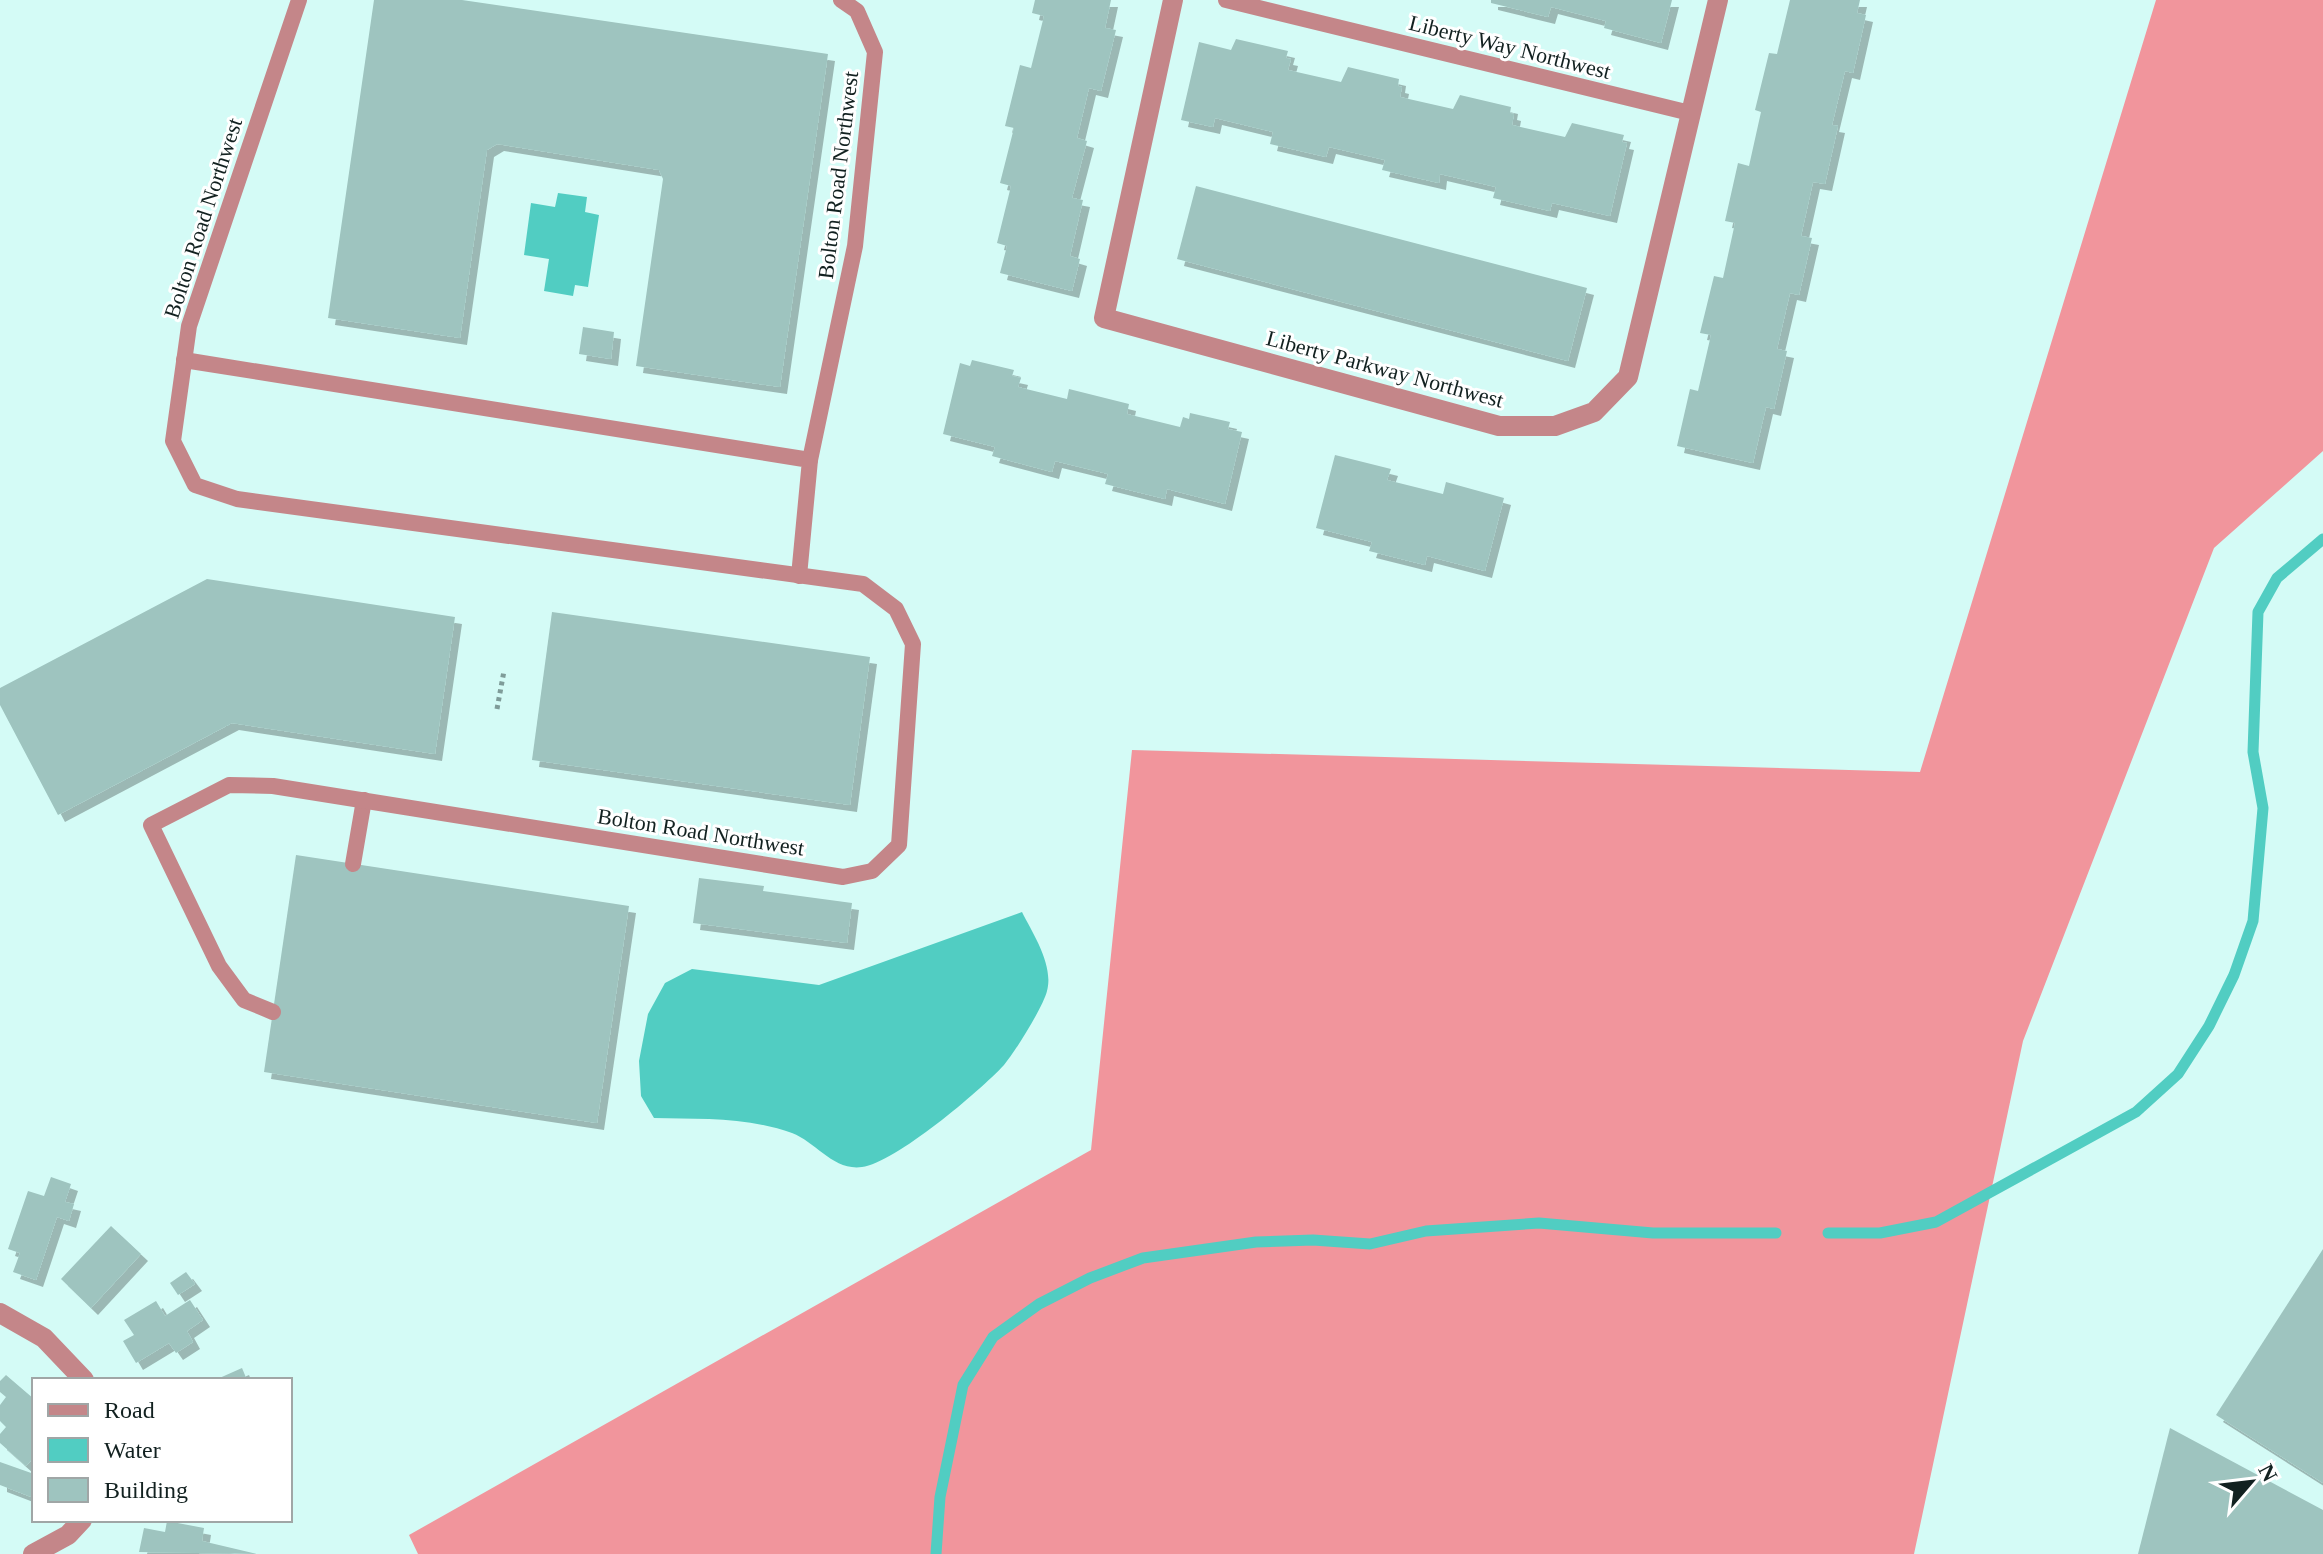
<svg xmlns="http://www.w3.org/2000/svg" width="2323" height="1554" viewBox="0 0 2323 1554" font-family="Georgia,serif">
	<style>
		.forest { fill: #f1959c }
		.water { fill: #51cdc2 }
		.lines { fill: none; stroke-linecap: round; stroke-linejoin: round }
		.stream { stroke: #51cdc2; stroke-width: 11 }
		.building { fill: #9ec4bf; filter: url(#shadow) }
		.path { stroke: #7f9c99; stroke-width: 5; stroke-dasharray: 4 4; stroke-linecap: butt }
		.lane { stroke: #c48689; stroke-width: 16 }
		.street { stroke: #c48689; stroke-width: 20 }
		.labels { text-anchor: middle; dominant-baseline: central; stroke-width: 6; stroke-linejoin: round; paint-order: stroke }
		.street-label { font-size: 22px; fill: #122120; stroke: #fff }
	</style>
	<defs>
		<filter id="shadow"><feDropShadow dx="7" dy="7" stdDeviation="0" flood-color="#0004"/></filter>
	</defs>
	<rect width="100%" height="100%" fill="#d4fbf6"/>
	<path class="forest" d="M2156,0h167v451l-109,97 -191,493 -109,513h-1496l-9,-19 682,-385 41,-400 788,22z"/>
	<g class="water">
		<path d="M558,193l29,4 -2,15 14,3 -11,72 -13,-2 -2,11 -29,-5 5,-32 -25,-4 7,-52 24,4z"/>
		<path d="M1022,912c11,22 32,53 25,79 -4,16 -32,61 -43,74 -24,26 -109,98 -142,102 -29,4 -46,-25 -70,-34 -44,-16 -92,-14 -138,-15l-13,-22 -2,-35 9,-47 17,-31 27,-14 127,16z"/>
	</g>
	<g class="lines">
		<g class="stream">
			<path d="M1828,1233h52l56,-11 200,-110 42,-38 31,-48 25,-51 19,-54 10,-113 -10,-56 5,-140 19,-34 46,-39"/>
			<path d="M936,1554l4,-57 23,-112 30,-48 46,-33 51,-26 53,-20 113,-16 57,-2 57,4 56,-13 113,-8 114,10h123"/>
		</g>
	</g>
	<g class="building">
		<path d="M374,0h88l366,54 -48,333 -144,-21 27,-187 -4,-9 -162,-26 -10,6 -27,188 -132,-20z"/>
		<path d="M1035,0h76l-6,28 11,2 -15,61 -12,-3 -12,50 10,3 -15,57 11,2 -13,56 10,3 -8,32 -72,-18 7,-27 -10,-3 14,-57 -11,-3 14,-55 -9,-2 15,-61 11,3 13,-52 -12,-3z"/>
		<path d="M1491,0h181l-11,43 -57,-15 2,-7 -55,-14 -3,10 -57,-14z"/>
		<path d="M1790,0h70l-3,13 9,2 -13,58 -8,-2 -13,54 6,1 -13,58 -12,-2 -12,54 11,2 -13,57 -9,-2 -13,56 10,2 -13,58 -8,-2 -13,56 -76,-17 13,-57 8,2 13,-56 -11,-2 14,-57 9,2 12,-55 -10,-2 13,-58 11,3 12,-54 -6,-2 14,-57 8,1z"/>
		<path d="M1236,39l52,12 -2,7 5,1 -3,11 53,12 7,-15 51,12 -1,7 4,1 -2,10 53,12 7,-14 51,12 -1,6 4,1 -2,11 53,12 7,-14 52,12 -2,7 5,1 -17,73 -58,-13 -2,8 -57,-13 3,-11 -56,-13 -1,9 -57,-13 3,-10 -56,-13 -3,10 -56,-13 3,-12 -58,-14 -2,9 -32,-7 18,-78 32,8z"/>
		<path d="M1196,186l391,102 -19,73 -391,-102z"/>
		<path d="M583,327l31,5 -3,27 -32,-5z"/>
		<path d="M972,360l42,10 -2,6 9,2 -3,9 49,12 2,-10 60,15 -2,10 53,13 3,-10 6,2 1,-6 40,9 -2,7 14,3 -17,72 -58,-15 -2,10 -60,-15 3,-10 -53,-13 -3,11 -60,-16 3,-9 -52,-13 17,-71 10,3z"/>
		<path d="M1335,455l56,14 -4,11 56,14 3,-12 58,16 -19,73 -58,-15 -2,9 -56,-14 3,-9 -56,-14z"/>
		<path d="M207,579l248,38 -20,137 -203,-31 -174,92 -58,-110v-17z"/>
		<path d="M552,612l318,45 -20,148 -318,-45z"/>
		<path d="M296,855l333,51 -32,217 -333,-51z"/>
		<path d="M699,878l65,8 -1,5 89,12 -5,40 -154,-20z"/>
		<path d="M51,1177l20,7 -6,18 9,2 -5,17 -12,-4 -21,63 -23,-8 7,-19 -12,-4 20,-58 16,5z"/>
		<path d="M111,1226l30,28 -50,54 -30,-29z"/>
		<path d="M2323,1249v234l-107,-68z"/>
		<path d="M186,1272l9,12 -17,11 -8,-12z"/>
		<path d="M190,1300l13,20 -16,11 6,11 -17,11 -7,-10 -33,20 -13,-22 11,-6 -10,-15 32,-19 9,15z"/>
		<path d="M242,1368l5,12h-32z"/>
		<path d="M6,1375l28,24v58l-8,9 -26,-23v-9l6,-7 -6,-6v-16l6,-8 -6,-5v-11z"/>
		<path d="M2170,1428l153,82v44h-185z"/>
		<path d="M0,1462l34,12v24l-34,-13z"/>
		<path d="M167,1521l37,7 -2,13 55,13 -118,-2 5,-24 21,4z"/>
	</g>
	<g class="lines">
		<path class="path" d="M497,709l7,-38"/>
		<g class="lane">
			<path d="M1226,0l464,113"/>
			<path d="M184,360l626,100 -11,116"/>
			<path d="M810,460l45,-214 20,-194 -18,-41 -16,-11"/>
			<path d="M353,864l11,-64"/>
			<path d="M273,1012l-29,-12 -25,-34 -68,-141 78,-40 44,1 570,91 29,-6 27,-26 14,-201 -17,-35 -33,-25 -626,-85 -42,-14 -22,-44 16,-115 110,-326"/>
		</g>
		<g class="street">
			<path d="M1173,0l-69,318 395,108h56l39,-14 34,-35 90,-377"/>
			<path d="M0,1313l44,25 40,42"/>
			<path d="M33,1554l35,-19 14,-15"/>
		</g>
	</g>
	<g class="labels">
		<g class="street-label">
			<text transform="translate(1510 47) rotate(14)">Liberty Way Northwest</text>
			<text transform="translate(838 175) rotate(-83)">Bolton Road Northwest</text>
			<text transform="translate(203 218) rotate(-72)">Bolton Road Northwest</text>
			<text transform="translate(1385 369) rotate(15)">Liberty Parkway Northwest</text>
			<text transform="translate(701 832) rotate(9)">Bolton Road Northwest</text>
		</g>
	</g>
	<rect x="32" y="1378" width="260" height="144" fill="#ffffff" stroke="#a0a6a6" stroke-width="2"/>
	<rect x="48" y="1404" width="40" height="12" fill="#c48689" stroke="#a0a6a6" stroke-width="2"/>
	<text x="104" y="1418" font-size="24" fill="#122120">Road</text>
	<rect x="48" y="1438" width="40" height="24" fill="#51cdc2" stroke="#a0a6a6" stroke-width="2"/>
	<text x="104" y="1458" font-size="24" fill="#122120">Water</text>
	<rect x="48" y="1478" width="40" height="24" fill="#9ec4bf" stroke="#a0a6a6" stroke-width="2"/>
	<text x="104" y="1498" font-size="24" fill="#122120">Building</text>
	<g transform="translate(2251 1482) rotate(62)" stroke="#ffffff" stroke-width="6" paint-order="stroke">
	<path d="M0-6L14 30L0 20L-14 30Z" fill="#122120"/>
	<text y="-12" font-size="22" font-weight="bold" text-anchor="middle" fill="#122120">N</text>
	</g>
</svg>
